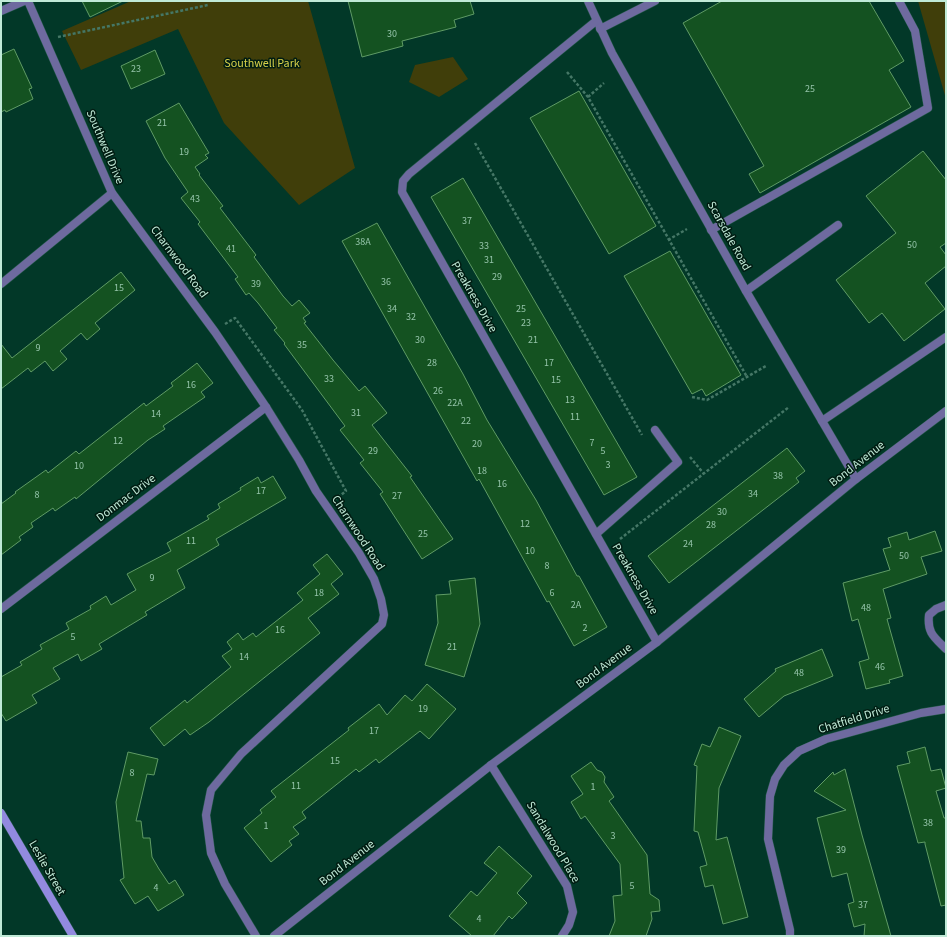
<svg xmlns="http://www.w3.org/2000/svg" width="947" height="937" viewBox="0 0 947 937" font-family="'Source Sans 3',sans-serif">
	<style>
		.green { fill: #403e0a }
		.building { fill: #145221; stroke: #5f9b65 }
		.lines { fill: none; stroke-linecap: round; stroke-linejoin: round }
		.lane-casing { stroke: #245848; stroke-width: 9 }
		.street-casing { stroke: #245848; stroke-width: 9 }
		.secondary-casing { stroke: #245848; stroke-width: 9 }
		.path { stroke: #457766; stroke-width: 2.5; stroke-dasharray: 3 2; stroke-linecap: butt }
		.lane { stroke: #6e6a9f; stroke-width: 8 }
		.street { stroke: #6e6a9f; stroke-width: 8 }
		.secondary { stroke: #928adf; stroke-width: 8 }
		.labels { text-anchor: middle; dominant-baseline: central; stroke-width: 3; stroke-linejoin: round; paint-order: stroke }
		.number-label { font-size: 10px; fill: #95c4aa }
		.park-label { font-size: 12px; fill: #d7d14a; stroke: #011c12 }
		.street-label { font-size: 12px; fill: #c0ead7; stroke: #011c12 }
	</style>
	<rect width="100%" height="100%" fill="#023828"/>
	<g class="green">
		<path d="M131,1h177l47,167 -56,37 -75,-82 -46,-94 -97,41 -19,-39z"/>
		<path d="M918,1h28v98z"/>
		<path d="M453,57l15,22 -29,18 -30,-15 6,-17z"/>
	</g>
	<g class="building">
		<path d="M82,1h41l-33,16z"/>
		<path d="M348,1h122l4,13 -20,6 2,7 -54,14 1,5 -41,11z"/>
		<path d="M722,1h147l35,60 -15,9 22,37 -151,86 -11,-19 15,-8 -81,-143z"/>
		<path d="M14,49l18,39 -3,1 4,10 -27,13 -1,-2 -4,2v-57z"/>
		<path d="M155,50l10,24 -34,15 -10,-23z"/>
		<path d="M579,91l77,135 -47,28 -79,-136z"/>
		<path d="M179,103l30,50 -4,2 3,3 -13,9 5,7 -1,1 24,31 -3,2 36,47 -2,2 29,39 9,10 7,-6 11,13 -7,5 3,4 -2,1 29,37 26,31 6,-5 22,27 -15,12 40,51 -2,1 43,62 -31,20 -42,-65 3,-2 -23,-29 4,-3 -24,-30 5,-4 -61,-82 1,-1 -11,-13 3,-2 -19,-25 -9,-10 -3,2 -11,-16 3,-2 -40,-53 2,-2 -19,-24 7,-6 -23,-34 -19,-37z"/>
		<path d="M923,151l23,29v63l-6,4 6,8v11l-21,17 20,26 -41,32 -22,-28 -13,10 -33,-43 60,-47 -30,-37z"/>
		<path d="M463,178l174,299 -33,18 -173,-298z"/>
		<path d="M377,223l86,151 24,46 49,80 41,76h2l28,51 -33,19 -25,-45 -2,1 -68,-123 -2,2 -135,-240z"/>
		<path d="M670,251l71,124 -35,21 -4,-7 -10,5 -68,-118z"/>
		<path d="M121,272l14,18 -40,33 5,6 -13,11 -6,-7 -21,18 7,8 -14,12 -8,-10 -14,11 -3,-4 -27,21v-45l11,14z"/>
		<path d="M197,363l16,20 -12,9 4,5 -42,29 2,3 -17,11 -72,59 -1,-2 -20,14 -2,-3 -22,15 2,4 -14,10 2,3 -20,15v-51l15,-11 -1,-1 31,-22 2,3 28,-22 3,3 65,-51 2,3 27,-20 -2,-3z"/>
		<path d="M787,448l18,23 -9,7 3,4 -130,101 -21,-27z"/>
		<path d="M273,476l13,22 -70,41 3,6 -42,25 8,18 -40,24 2,3 -48,29 3,5 -21,12 -3,-7 -25,14 7,11 -28,16 5,8 -31,18 -5,-8v-36l21,-12 -2,-3 22,-13 -2,-4 29,-16 -3,-6 25,-14 -1,-3 16,-10 5,9 25,-15 -9,-16 44,-23 -4,-8 42,-24 -2,-3 13,-8 -2,-4 23,-14 -1,-2 18,-11 3,6z"/>
		<path d="M935,531l7,20 -21,6 6,17 -44,15 8,29 -4,1 16,57 -14,4 1,3 -24,6 -7,-27 10,-3 -11,-40 -6,2 -9,-38 47,-13 -7,-21 8,-2 -3,-9 19,-6 2,8z"/>
		<path d="M327,554l16,20 -12,10 8,10 -31,24 12,15 -111,89 -19,13 -5,-6 -21,17 -14,-18 35,-28 2,3 44,-36 -9,-11 10,-7 -5,-7 11,-9 5,7 10,-7 3,4 47,-37 -6,-7 23,-19 -7,-9z"/>
		<path d="M475,578l5,46 -16,53 -39,-12 13,-42 -2,-28 15,-1 -2,-13z"/>
		<path d="M822,649l11,27 -49,20 -25,21 -15,-18 32,-28 -1,-2z"/>
		<path d="M427,684l29,25 -27,30 -9,-8 -41,32 -3,-4 -17,13 -3,-3 -54,43 4,6 -13,9 6,7 -10,7 3,4 -21,17 -27,-34 18,-15 -2,-3 16,-13 -5,-6 78,-61 -1,-2 31,-24 8,11 18,-20 7,6z"/>
		<path d="M719,727l22,9 -22,52 -3,52 11,-3 21,80 -25,7 -10,-39 -8,2 -5,-20 7,-2 -9,-33 -4,-1 3,-65 -3,-1 8,-21 8,3z"/>
		<path d="M925,747l6,24 10,-2 5,19 -10,3 8,27h2v87l-5,1 -16,-62v-2l-7,1 -21,-77 13,-3 -3,-11z"/>
		<path d="M128,752l30,7 -4,16 -7,-1 -11,47h5l2,17h7l2,19 7,12 10,15 6,-4 9,15 -26,16 -10,-15 -13,8 -15,-24 4,-2 -8,-76z"/>
		<path d="M591,762l6,8 5,2 3,5 -1,5 10,15 -5,4 38,54 3,39 9,6 1,11 -9,1 1,7 -6,17h-37l6,-15 -2,-25 9,-1 -2,-31 -35,-48 -4,3 -10,-17 12,-8 -12,-18z"/>
		<path d="M845,769l17,66 29,101h-27l1,-12 -11,3 -6,-23 6,-2 -7,-29 -15,4 -15,-59 29,-8 -32,-19 19,-19 1,3z"/>
		<path d="M499,846l33,30 -15,17 10,10 -15,16 -3,-3 -16,20h-21l-23,-20 22,-25 6,5 20,-23 -13,-10z"/>
	</g>
	<g class="lines">
		<g class="lane-casing">
			<g id="lane">
				<path d="M600,29l55,-28"/>
				<path d="M711,230l217,-122 -13,-77 -16,-30"/>
				<path d="M746,291l92,-66"/>
				<path d="M822,421l124,-84"/>
				<path d="M596,534l82,-72 -23,-32"/>
			</g>
		</g>
		<g class="street-casing">
			<g id="street">
				<path d="M28,1l84,192 103,139 51,75 33,53 17,31 43,62 15,26 7,20 3,16 -2,9 -141,130 -30,36 -5,25 5,38 14,31 31,52"/>
				<path d="M588,1l24,52 134,238 110,188"/>
				<path d="M1,11l23,-10"/>
				<path d="M596,21l-187,153 -6,7 -1,11 255,450"/>
				<path d="M1,284l111,-91"/>
				<path d="M946,605l-10,4 -7,6c-2,18 5,22 17,34"/>
				<path d="M1,609l265,-202"/>
				<path d="M491,765l76,121 6,26 -4,13 -7,11"/>
				<path d="M274,936l217,-171 166,-123 199,-163 90,-68"/>
				<path d="M790,936v-6l-22,-91 2,-43 5,-17 9,-14 15,-14 27,-12 95,-26 25,-4"/>
			</g>
		</g>
		<g class="secondary-casing">
			<path id="secondary" d="M1,813l72,123"/>
		</g>
		<g class="path">
			<path d="M58,37l150,-32"/>
			<path d="M567,72l21,25 159,280"/>
			<path d="M588,97l16,-14"/>
			<path d="M475,143l167,292"/>
			<path d="M668,240l19,-11"/>
			<path d="M225,324l10,-6 67,92 44,81 -10,8"/>
			<path d="M692,397l15,3 59,-34"/>
			<path d="M690,457l14,17"/>
			<path d="M620,539l169,-132"/>
		</g>
		<use href="#lane" class="lane"/>
		<use href="#street" class="street"/>
		<use href="#secondary" class="secondary"/>
	</g>
	<g class="labels">
		<g class="number-label">
			<text x="392" y="34">30</text>
			<text x="136" y="69">23</text>
			<text x="810" y="89">25</text>
			<text x="162" y="123">21</text>
			<text x="184" y="152">19</text>
			<text x="195" y="199">43</text>
			<text x="467" y="221">37</text>
			<text x="363" y="242">38A</text>
			<text x="912" y="245">50</text>
			<text x="484" y="246">33</text>
			<text x="231" y="249">41</text>
			<text x="489" y="260">31</text>
			<text x="497" y="277">29</text>
			<text x="386" y="282">36</text>
			<text x="256" y="284">39</text>
			<text x="119" y="288">15</text>
			<text x="392" y="309">34</text>
			<text x="521" y="309">25</text>
			<text x="411" y="317">32</text>
			<text x="526" y="323">23</text>
			<text x="420" y="340">30</text>
			<text x="533" y="340">21</text>
			<text x="302" y="345">35</text>
			<text x="38" y="348">9</text>
			<text x="432" y="363">28</text>
			<text x="549" y="363">17</text>
			<text x="329" y="379">33</text>
			<text x="556" y="380">15</text>
			<text x="191" y="385">16</text>
			<text x="438" y="391">26</text>
			<text x="570" y="400">13</text>
			<text x="455" y="403">22A</text>
			<text x="356" y="413">31</text>
			<text x="156" y="414">14</text>
			<text x="575" y="417">11</text>
			<text x="466" y="421">22</text>
			<text x="118" y="441">12</text>
			<text x="592" y="443">7</text>
			<text x="477" y="444">20</text>
			<text x="373" y="451">29</text>
			<text x="603" y="451">5</text>
			<text x="608" y="465">3</text>
			<text x="79" y="466">10</text>
			<text x="482" y="471">18</text>
			<text x="778" y="476">38</text>
			<text x="502" y="484">16</text>
			<text x="261" y="491">17</text>
			<text x="753" y="494">34</text>
			<text x="37" y="495">8</text>
			<text x="397" y="496">27</text>
			<text x="722" y="512">30</text>
			<text x="525" y="524">12</text>
			<text x="711" y="525">28</text>
			<text x="423" y="534">25</text>
			<text x="191" y="541">11</text>
			<text x="688" y="544">24</text>
			<text x="530" y="551">10</text>
			<text x="904" y="556">50</text>
			<text x="547" y="566">8</text>
			<text x="152" y="578">9</text>
			<text x="319" y="593">18</text>
			<text x="552" y="593">6</text>
			<text x="576" y="605">2A</text>
			<text x="866" y="608">48</text>
			<text x="585" y="628">2</text>
			<text x="280" y="630">16</text>
			<text x="73" y="637">5</text>
			<text x="452" y="647">21</text>
			<text x="244" y="657">14</text>
			<text x="880" y="667">46</text>
			<text x="799" y="673">48</text>
			<text x="423" y="709">19</text>
			<text x="374" y="731">17</text>
			<text x="335" y="761">15</text>
			<text x="132" y="773">8</text>
			<text x="296" y="786">11</text>
			<text x="593" y="787">1</text>
			<text x="928" y="823">38</text>
			<text x="266" y="826">1</text>
			<text x="613" y="836">3</text>
			<text x="841" y="850">39</text>
			<text x="632" y="886">5</text>
			<text x="156" y="888">4</text>
			<text x="863" y="905">37</text>
			<text x="479" y="919">4</text>
		</g>
		<g class="park-label">
			<text x="262" y="63">Southwell Park</text>
		</g>
		<g class="street-label">
			<text transform="translate(105 147) rotate(67)">Southwell Drive</text>
			<text transform="translate(729 236) rotate(61)">Scarsdale Road</text>
			<text transform="translate(179 262) rotate(53)">Charnwood Road</text>
			<text transform="translate(474 297) rotate(60)">Preakness Drive</text>
			<text transform="translate(857 464) rotate(-38)">Bond Avenue</text>
			<text transform="translate(126 498) rotate(-37)">Donmac Drive</text>
			<text transform="translate(358 533) rotate(57)">Charnwood Road</text>
			<text transform="translate(635 579) rotate(60)">Preakness Drive</text>
			<text transform="translate(604 666) rotate(-37)">Bond Avenue</text>
			<text transform="translate(854 719) rotate(-17)">Chatfield Drive</text>
			<text transform="translate(553 842) rotate(59)">Sandalwood Place</text>
			<text transform="translate(347 863) rotate(-38)">Bond Avenue</text>
			<text transform="translate(47 868) rotate(60)">Leslie Street</text>
		</g>
	</g>
	<rect width="947" height="937" fill="none" stroke="#c0ead7" stroke-width="4"/>
</svg>
